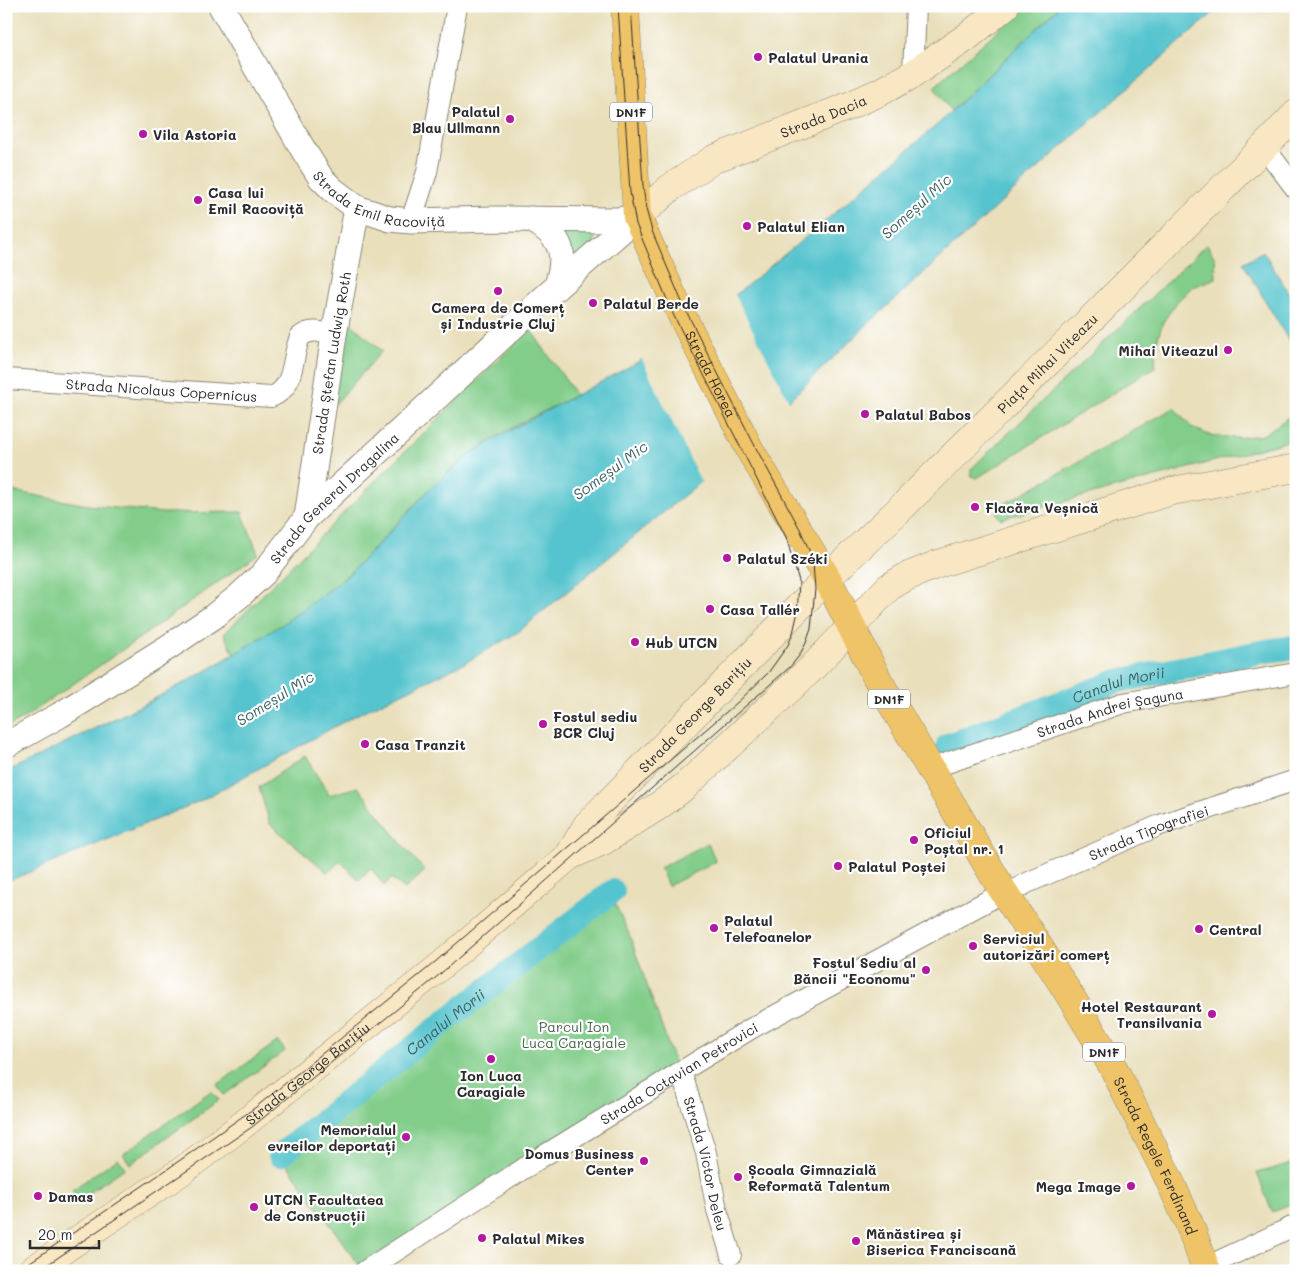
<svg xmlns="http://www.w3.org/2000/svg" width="1302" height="1277" viewBox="0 0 1302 1277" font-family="Mali,sans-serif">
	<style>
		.green { fill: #82cd8a; stroke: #567c5a }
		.water { fill: #57c4ce; stroke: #41787c }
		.pier { fill: #e9dfbb }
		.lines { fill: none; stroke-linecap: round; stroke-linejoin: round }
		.canal { stroke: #57c4ce; stroke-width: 24 }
		.minor-casing { stroke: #8a8573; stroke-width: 22 }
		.tertiary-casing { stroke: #8a8573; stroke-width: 27 }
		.secondary-casing { stroke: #8a8573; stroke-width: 29 }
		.primary-casing { stroke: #8a8573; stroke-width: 29 }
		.minor { stroke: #fff; stroke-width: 20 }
		.tertiary { stroke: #fff; stroke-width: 25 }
		.secondary { stroke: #f9e7c3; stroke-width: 28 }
		.primary { stroke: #efc469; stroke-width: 28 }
		.tram { stroke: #2b2b2b; stroke-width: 1 }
		.poi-dot { fill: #b5179e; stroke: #fff; stroke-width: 2 }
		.labels { text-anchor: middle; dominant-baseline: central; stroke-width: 4.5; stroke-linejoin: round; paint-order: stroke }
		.shield { fill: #fff; stroke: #6b6b6b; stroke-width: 1 }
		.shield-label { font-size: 12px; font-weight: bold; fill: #2b2b2b }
		.poi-label { font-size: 14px; font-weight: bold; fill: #2b2b2b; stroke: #fff; text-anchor: start }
		.street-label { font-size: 14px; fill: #2b2b2b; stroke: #fff }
		.park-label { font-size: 14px; fill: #49644c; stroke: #fff }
		.water-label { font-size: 15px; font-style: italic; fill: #3a6164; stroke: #fff }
	</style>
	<rect width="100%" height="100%" fill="#fff"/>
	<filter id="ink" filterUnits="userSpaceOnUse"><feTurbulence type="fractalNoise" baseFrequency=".02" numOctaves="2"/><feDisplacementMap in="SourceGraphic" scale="10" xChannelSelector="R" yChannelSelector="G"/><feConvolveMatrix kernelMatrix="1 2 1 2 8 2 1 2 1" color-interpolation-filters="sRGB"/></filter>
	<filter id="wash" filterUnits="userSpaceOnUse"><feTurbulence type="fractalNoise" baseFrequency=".0096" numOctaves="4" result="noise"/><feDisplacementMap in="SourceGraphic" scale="20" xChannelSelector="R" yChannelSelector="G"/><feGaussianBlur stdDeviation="1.12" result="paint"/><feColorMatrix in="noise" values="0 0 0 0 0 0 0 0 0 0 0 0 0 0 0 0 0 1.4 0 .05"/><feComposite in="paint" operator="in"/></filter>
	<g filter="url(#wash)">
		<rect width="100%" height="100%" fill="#e9dfbb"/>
		<g class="green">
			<path d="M1025,6h35l-109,105 -17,-24z"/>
			<path d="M593,230l2,15 -26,17 -14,-31z"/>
			<path d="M1207,244l8,15 1,19 -24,9 -15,15 -14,20 -7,22 -1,23 -178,111 -6,-2v-7z"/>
			<path d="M345,318l37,33 -53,60z"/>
			<path d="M530,329l46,66c-36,19 -75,36 -107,60 -47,36 -83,84 -126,124l3,26 -291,143c60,-30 122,-58 179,-94l-10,-20 164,-166z"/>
			<path d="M1174,408l17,19 18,8 26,3 28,-3 26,-18 7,3v19l-296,80 -3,-5v-6z"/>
			<path d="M6,490l81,15 76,8 79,-1 16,42 -110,78 -118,82 -24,14z"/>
			<path d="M305,756l24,39 29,-8 42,55 25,29 -20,18 -14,-11 -7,8 -13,-18 -12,12 -19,-19 -12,12 -58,-49 -11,-37z"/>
			<path d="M708,843l8,19 -48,24 -8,-18z"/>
			<path d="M612,897l17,37 48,136 -315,199 -84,-117z"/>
			<path d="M278,1041l7,10 -61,44 -7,-10z"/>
			<path d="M211,1091l8,9 -89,64 -7,-10z"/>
			<path d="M118,1158l7,10 -47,32 -6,-10z"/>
			<path d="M1296,1162v41l-24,9 -15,-39z"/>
		</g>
		<g class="water">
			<path d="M1060,6h161l-154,136 -200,183 -94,91 -70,64 -185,152 -53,31 -111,53 -154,85 -194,81v-110l141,-69 61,-33 75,-46 60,-44 29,-29 61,-65 36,-31 38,-23 129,-69 97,-66 91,-75 115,-99z"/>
			<path d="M1263,251l33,54v48l-53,-90z"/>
		</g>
		<path class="pier" d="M734,293l56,110 -88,81 -61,-127z"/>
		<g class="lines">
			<g class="canal">
				<path id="s1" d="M948,745l170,-64 148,-30 30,-4"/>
				<path id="s2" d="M280,1155l162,-131 171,-133"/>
			</g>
		</g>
	</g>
	<g filter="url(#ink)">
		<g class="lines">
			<g class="minor-casing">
				<g id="minor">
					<path d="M913,74l3,-68"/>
					<path d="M1264,147l32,42"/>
					<path d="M411,221l16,-49 30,-166"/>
					<path id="s3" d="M6,379l265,18c25,-9 20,-40 29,-60 10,-9 22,-5 34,-2"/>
					<path id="s4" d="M929,769l194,-66 173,-30"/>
					<path id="s5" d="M1006,895l21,-12 133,-58 136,-45"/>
					<path id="s6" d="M681,1071l25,82 11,57 14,45"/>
					<path d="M1206,1267l90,-42"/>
					<path id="s7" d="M365,1271l175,-113 212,-130 252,-136"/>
				</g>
			</g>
			<g class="tertiary-casing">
				<g id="tertiary">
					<path id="s8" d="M221,6l83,145 17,27 12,12 24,18 33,11 21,2 84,-2 121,1 21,-3"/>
					<path d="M531,219c32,18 37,36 25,69"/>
					<path id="s9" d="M307,517l27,-182 23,-127"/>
					<path id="s10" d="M6,745l54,-30 110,-69 43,-29 26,-21 24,-22 44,-57 236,-218 94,-82"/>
				</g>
			</g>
			<g class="secondary-casing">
				<g id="secondary">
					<path id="s11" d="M637,217l33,-29 44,-29 130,-51 36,-16 33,-18 54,-37 38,-31"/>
					<path id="s12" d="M569,856l18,-31 240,-247 77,-73 360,-358 32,-33"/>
					<path id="s13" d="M31,1271l148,-98 61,-46 197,-158 132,-113 34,-15 54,-34 27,-20 128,-119 77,-81 17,-10 32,-13 234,-73 124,-23"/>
				</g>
			</g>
			<g class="primary-casing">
				<g id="primary">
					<path id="s14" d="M625,6l12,211 42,93 72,142 76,126 52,104 121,204 69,108 44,73 54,108 21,46 19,50"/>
				</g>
			</g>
			<use href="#minor" class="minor"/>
			<use href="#tertiary" class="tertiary"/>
			<use href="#secondary" class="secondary"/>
			<use href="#primary" class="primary"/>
			<g class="tram">
				<path d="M17,1271l149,-101 90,-63 172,-139 311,-267 29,-28 20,-28 5,-12 4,-17 2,-35 -13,-44 -113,-223 -37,-90 -6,-32 -12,-186"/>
				<path d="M38,1271l214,-144 187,-152 351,-308 9,-11 7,-13 5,-14 4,-40 -2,-25 -4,-14 -9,-21 -44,-81 -72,-141 -32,-76 -6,-22 -3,-23 -12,-180"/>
			</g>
		</g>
	</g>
	<g class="poi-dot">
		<circle cx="758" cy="57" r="5"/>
		<circle cx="510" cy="119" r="5"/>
		<circle cx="143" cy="134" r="5"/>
		<circle cx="198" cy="200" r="5"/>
		<circle cx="747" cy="226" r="5"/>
		<circle cx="498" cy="291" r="5"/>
		<circle cx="593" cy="303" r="5"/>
		<circle cx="1228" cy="350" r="5"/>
		<circle cx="865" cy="414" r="5"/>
		<circle cx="975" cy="507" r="5"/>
		<circle cx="727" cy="558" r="5"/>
		<circle cx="710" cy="609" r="5"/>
		<circle cx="635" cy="642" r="5"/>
		<circle cx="543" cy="724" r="5"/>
		<circle cx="365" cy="744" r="5"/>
		<circle cx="914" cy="840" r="5"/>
		<circle cx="838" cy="866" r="5"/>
		<circle cx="714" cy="928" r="5"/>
		<circle cx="1199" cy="929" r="5"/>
		<circle cx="973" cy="946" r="5"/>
		<circle cx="926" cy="970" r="5"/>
		<circle cx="1212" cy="1014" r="5"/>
		<circle cx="491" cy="1059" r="5"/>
		<circle cx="406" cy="1137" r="5"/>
		<circle cx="644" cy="1161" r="5"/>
		<circle cx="738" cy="1177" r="5"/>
		<circle cx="1131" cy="1186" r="5"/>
		<circle cx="38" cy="1196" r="5"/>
		<circle cx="254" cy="1207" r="5"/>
		<circle cx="482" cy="1238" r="5"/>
		<circle cx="856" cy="1241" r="5"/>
	</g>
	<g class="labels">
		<g class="shield">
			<rect x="610" y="102.5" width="42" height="19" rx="4"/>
			<rect x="868" y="689.5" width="42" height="19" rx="4"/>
			<rect x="1083" y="1042.5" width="42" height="19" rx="4"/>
		</g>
		<g class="shield-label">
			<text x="631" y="112">DN1F</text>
			<text x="889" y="699">DN1F</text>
			<text x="1104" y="1052">DN1F</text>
		</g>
		<g class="poi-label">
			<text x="768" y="57">Palatul Urania</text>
			<text x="500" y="111" text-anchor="end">Palatul<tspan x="500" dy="16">Blau Ullmann</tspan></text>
			<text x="153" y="134">Vila Astoria</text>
			<text x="208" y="192">Casa lui<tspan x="208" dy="16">Emil Racoviță</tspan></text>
			<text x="757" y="226">Palatul Elian</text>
			<text x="603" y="303">Palatul Berde</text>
			<text x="498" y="307" text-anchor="middle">Camera de Comerț<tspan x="498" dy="16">și Industrie Cluj</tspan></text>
			<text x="1218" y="350" text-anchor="end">Mihai Viteazul</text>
			<text x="875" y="414">Palatul Babos</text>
			<text x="985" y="507">Flacăra Veșnică</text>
			<text x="737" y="558">Palatul Széki</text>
			<text x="720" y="609">Casa Tallér</text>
			<text x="645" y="642">Hub UTCN</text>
			<text x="553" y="716">Fostul sediu<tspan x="553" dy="16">BCR Cluj</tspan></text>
			<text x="375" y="744">Casa Tranzit</text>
			<text x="924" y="832">Oficiul<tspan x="924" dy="16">Poștal nr. 1</tspan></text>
			<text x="848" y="866">Palatul Poștei</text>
			<text x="724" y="920">Palatul<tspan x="724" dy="16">Telefoanelor</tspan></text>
			<text x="1209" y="929">Central</text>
			<text x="983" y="938">Serviciul<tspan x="983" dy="16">autorizări comerț</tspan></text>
			<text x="916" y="962" text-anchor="end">Fostul Sediu al<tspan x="916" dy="16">Băncii "Economu"</tspan></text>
			<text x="1202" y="1006" text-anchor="end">Hotel Restaurant<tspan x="1202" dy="16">Transilvania</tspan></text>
			<text x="491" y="1075" text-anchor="middle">Ion Luca<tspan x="491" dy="16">Caragiale</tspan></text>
			<text x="396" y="1129" text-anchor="end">Memorialul<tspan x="396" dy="16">evreilor deportați</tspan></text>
			<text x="634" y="1153" text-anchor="end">Domus Business<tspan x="634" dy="16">Center</tspan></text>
			<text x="748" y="1169">Școala Gimnazială<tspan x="748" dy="16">Reformată Talentum</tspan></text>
			<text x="1121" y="1186" text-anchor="end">Mega Image</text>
			<text x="48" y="1196">Damas</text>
			<text x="264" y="1199">UTCN Facultatea<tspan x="264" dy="16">de Construcții</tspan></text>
			<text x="866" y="1233">Mănăstirea și<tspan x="866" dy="16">Biserica Franciscană</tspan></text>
			<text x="492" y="1238">Palatul Mikes</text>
		</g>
		<g class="street-label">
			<text stroke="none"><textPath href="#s11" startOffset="214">Strada Dacia</textPath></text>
			<text stroke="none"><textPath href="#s8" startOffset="264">Strada Emil Racoviță</textPath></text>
			<text stroke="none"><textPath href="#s9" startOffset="156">Strada Ștefan Ludwig Roth</textPath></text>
			<text stroke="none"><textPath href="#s12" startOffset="688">Piața Mihai Viteazu</textPath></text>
			<text stroke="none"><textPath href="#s14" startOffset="385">Strada Horea</textPath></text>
			<text stroke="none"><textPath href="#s3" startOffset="156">Strada Nicolaus Copernicus</textPath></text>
			<text stroke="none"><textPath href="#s10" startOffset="414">Strada General Dragalina</textPath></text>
			<text stroke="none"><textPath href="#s4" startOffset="190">Strada Andrei Șaguna</textPath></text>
			<text stroke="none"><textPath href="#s12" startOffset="190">Strada George Barițiu</textPath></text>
			<text stroke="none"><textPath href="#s5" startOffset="156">Strada Tipografiei</textPath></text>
			<text stroke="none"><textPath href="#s13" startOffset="340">Strada George Barițiu</textPath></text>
			<text stroke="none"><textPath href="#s7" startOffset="371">Strada Octavian Petrovici</textPath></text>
			<text stroke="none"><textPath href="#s14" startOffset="1285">Strada Regele Ferdinand</textPath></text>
			<text stroke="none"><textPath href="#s6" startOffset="96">Strada Victor Deleu</textPath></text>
		</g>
		<g class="park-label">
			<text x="574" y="1026">Parcul Ion<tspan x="574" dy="16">Luca Caragiale</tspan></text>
		</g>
		<g class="water-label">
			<text transform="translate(916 206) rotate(-42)">Someșul Mic</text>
			<text transform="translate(610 470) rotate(-36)">Someșul Mic</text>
			<text stroke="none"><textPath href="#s1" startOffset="181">Canalul Morii</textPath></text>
			<text transform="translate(275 698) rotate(-32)">Someșul Mic</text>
			<text stroke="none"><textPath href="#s2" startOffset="212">Canalul Morii</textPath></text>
		</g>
	</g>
	<rect width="1302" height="1277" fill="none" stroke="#fff" stroke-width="25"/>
	<path d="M30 1240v8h69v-8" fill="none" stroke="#2b2b2b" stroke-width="2.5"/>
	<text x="38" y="1240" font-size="15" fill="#2b2b2b" stroke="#ffffff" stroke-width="4" paint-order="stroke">20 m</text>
</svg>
